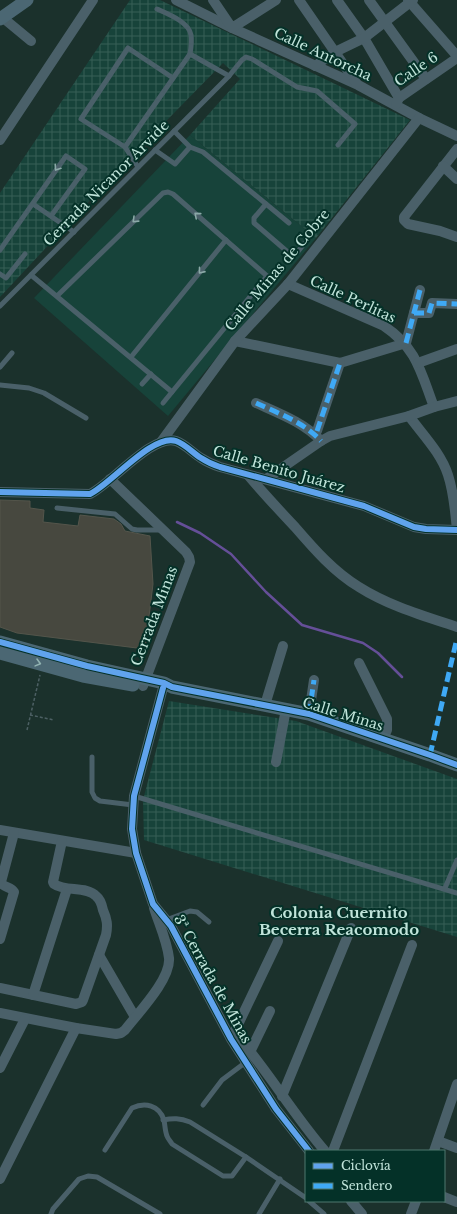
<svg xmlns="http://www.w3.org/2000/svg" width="457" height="1214" viewBox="0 0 457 1214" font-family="'Libre Baskerville',serif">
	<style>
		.built { fill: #17433a }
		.industrial { fill: url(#industrial-grid) }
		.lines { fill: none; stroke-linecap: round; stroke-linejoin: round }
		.stream { stroke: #654f98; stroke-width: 2.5 }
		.building { fill: #47483f; stroke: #54554b }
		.path { stroke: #4d6064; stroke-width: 1.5; stroke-dasharray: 3 2; stroke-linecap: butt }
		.lane { stroke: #4a6069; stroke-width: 5 }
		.street { stroke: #4a6069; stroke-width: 10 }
		.secondary { stroke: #4b6773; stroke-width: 13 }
		.quiet { stroke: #3fa9f5; stroke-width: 5; stroke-dasharray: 10 5; stroke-linecap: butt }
		.cycleway-casing { stroke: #043128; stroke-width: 8 }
		.cycleway { stroke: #60a3ed; stroke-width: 6 }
		.oneway { stroke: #8ba9a7 }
		.oneway2 { stroke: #91b2b1 }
		.labels { text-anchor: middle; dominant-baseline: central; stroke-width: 4; stroke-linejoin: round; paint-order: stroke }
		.street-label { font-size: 14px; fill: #c0e4da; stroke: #043128 }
		.neighbourhood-label { font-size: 15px; font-weight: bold; fill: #c0e4da; stroke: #043128 }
	</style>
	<defs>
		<pattern id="industrial-grid" width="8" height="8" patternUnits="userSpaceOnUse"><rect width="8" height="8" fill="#17433a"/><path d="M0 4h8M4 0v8" fill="none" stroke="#375e56"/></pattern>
	</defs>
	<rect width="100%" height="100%" fill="#1b312c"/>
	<path class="built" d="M190,135l126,103 -148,178 -134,-118z"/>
	<g class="industrial">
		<path d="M130,0h30l250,120 -94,118 -126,-103 50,-56 -17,-16 -96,98 -127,136v-104z"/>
		<path d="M169,701l127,20 161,58v158l-313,-97 -1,-40z"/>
	</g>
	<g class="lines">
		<path class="stream" d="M177,522l23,11 31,21 35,38 36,33 61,18 15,10 24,24"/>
	</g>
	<path class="building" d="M0,500l30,1v7l14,2 -1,12 35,4 2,-11 34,4 7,5 4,7 25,5 3,48 -8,65 -128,-16 -17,-6z"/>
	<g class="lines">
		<g class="path">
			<path d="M30,715l24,5"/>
			<path d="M27,730l13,-55"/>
		</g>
		<g class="lane">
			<path d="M157,9c11,5 32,13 34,26 1,6 0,13 -1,19"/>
			<path d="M125,147l-44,-28 47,-71 45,30"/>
			<path d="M190,147l13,5 86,71"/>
			<path d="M155,150l20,14 15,-17 -16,-16"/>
			<path d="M138,167l-13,-20 65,-93 39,22"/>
			<path d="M33,204l41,28"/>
			<path d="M266,204l-12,14v5l36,31h6l8,-10"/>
			<path d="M0,250l66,-94 19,13 -34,47"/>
			<path d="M0,274l6,4 19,-24"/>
			<path d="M31,275l141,117 95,-116 -94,-82 -5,-2 -5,1 -106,103"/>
			<path d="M0,306l229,-230 13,-16 4,-3 6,2 45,28 20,4 38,33 -17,21"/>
			<path d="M131,357l95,-117"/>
			<path d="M0,367l12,-14"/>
			<path d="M142,384l9,-10"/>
			<path d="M0,385l29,3 15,5 42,25"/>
			<path d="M163,403l9,-11"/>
			<path d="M57,508l58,6 17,15 5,1h25"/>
			<path d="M92,757v35l3,6 5,3 33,4"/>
			<path d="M134,796l323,97"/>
			<path d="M445,888l12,-28"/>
			<path d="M166,920l24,-9 7,1 12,10"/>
			<path d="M203,1105l19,-25 24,-18"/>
			<path d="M163,1120c10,-2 17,-2 27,2l56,35 60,41"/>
			<path d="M105,1150l27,-42c13,-6 27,-3 32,12 1,5 1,11 3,16 1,3 4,6 5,8l51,32h9l14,-19"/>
			<path d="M309,1201l15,13"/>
			<path d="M51,1214l2,-5 26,-30 9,-3 9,1 63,37"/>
			<path d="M259,1214l21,-35"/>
		</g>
		<g class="street">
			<path d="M176,0l56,28 126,57 61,33 38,18"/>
			<path d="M213,0l19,28 44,-28"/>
			<path d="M299,0l58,84"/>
			<path d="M337,0l27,38 35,60"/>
			<path d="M369,0l57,79"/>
			<path d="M408,0l49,56"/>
			<path d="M2,17l29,24"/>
			<path d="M315,66l20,-14 29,-14 49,-38"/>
			<path d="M396,104l3,-6 58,-40"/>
			<path d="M0,140l93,-140"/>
			<path d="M457,149l-53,68v3l4,4 32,7 17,6"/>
			<path d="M443,166l14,13"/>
			<path d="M288,284l96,42c33,22 37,47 50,81"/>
			<path d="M414,313h15l3,-10 25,1"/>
			<path d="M235,341l105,22 66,-20 14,-53"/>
			<path d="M418,363l39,-14"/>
			<path d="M256,403c22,10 49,20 65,38"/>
			<path d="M409,416c14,19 32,37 39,59 6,18 7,36 9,55"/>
			<path d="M317,431l23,-68"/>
			<path d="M161,442l74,-101 53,-57 131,-166"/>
			<path d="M248,475c15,18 31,35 47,52 19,22 39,45 64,60 30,19 65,29 98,40"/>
			<path d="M110,479l76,73 3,5 1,5 -47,124"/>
			<path d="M266,479l55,-38 9,-5 79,-20 25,-9 23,-6"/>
			<path d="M0,492l90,2c21,-10 63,-61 86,-53 9,3 17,12 25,17 6,4 13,7 19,9l144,39 50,21 12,2 31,1"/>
			<path d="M359,663l28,56v11l-4,9"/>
			<path d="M163,688l-29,108 -2,33 4,24 17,51 18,22 60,113 45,70 33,42"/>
			<path d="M265,705l18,-59"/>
			<path d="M309,714l5,-34"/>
			<path d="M276,762l10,-53"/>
			<path d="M0,830l136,23"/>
			<path d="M0,939l14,-47c-3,-6 -11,-4 -13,-10l13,-49"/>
			<path d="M99,955l36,62"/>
			<path d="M0,988l76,16 6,-2 1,-2 23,-65c2,-10 1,-16 -3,-25 -1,-5 -3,-11 -7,-14 -9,-10 -31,-4 -42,-12l-1,-2 9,-41"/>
			<path d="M33,995l34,-106"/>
			<path d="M0,1013l76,15 40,6 5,-1 4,-3c13,-17 46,-51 44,-72 -2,-17 -10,-34 -15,-50"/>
			<path d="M234,1032c33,37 58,81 91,119"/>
			<path d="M232,1037l46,-96"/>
			<path d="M251,1050l19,-39"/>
			<path d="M0,1068l25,-49"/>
			<path d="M282,1096l69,-168"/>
			<path d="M438,1141l19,7"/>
			<path d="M333,1151l79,-206"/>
			<path d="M434,1151l23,-67"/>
			<path d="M0,1179l76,-151"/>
			<path d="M444,1197l13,5"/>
			<path d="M351,1201l11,13"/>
			<path d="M411,1214l5,-13"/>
		</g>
		<g class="secondary">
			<path d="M0,19l27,-19"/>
			<path d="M0,642l87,24 77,17 8,4 137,27 121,41 27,10"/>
			<path d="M0,653l83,23 50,9"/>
		</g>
		<g class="quiet">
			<path d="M414,313h15l3,-10 25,1"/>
			<path d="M406,343l14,-53"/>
			<path d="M256,403c22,10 49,20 65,38"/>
			<path d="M317,431l23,-68"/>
			<path d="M309,714l5,-34"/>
			<path d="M430,755l27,-117"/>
		</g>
		<g class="cycleway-casing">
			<g id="cycleway">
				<path d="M0,492l90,2c21,-10 63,-61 86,-53 9,3 17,12 25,17 6,4 13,7 19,9l144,39 50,21 12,2 31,1"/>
				<path d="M0,642l87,24 77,17 8,4 137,27 121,41 27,10"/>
				<path d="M163,688l-29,108 -2,33 4,24 17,51 18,22 60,113 45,70 33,42"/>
			</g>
		</g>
		<use href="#cycleway" class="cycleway"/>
	</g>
	<defs><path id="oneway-chevron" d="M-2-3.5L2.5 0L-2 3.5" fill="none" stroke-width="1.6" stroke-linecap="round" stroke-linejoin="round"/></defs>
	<g class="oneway">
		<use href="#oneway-chevron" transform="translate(57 168) rotate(124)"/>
		<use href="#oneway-chevron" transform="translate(197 215) rotate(-139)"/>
		<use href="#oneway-chevron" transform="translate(135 220) rotate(136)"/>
		<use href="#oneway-chevron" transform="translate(201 271) rotate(129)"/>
	</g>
	<use class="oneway2" href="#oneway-chevron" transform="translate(38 663) rotate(15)"/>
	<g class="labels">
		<g class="street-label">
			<text transform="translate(323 54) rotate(25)">Calle Antorcha</text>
			<text transform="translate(416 69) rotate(-34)">Calle 6</text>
			<text transform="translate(106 183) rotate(-45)">Cerrada Nicanor Arvide</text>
			<text transform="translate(277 270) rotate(-50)">Calle Minas de Cobre</text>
			<text transform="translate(353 299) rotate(25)">Calle Perlitas</text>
			<text transform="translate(279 469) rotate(16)">Calle Benito Juárez</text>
			<text transform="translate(154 616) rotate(-69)">Cerrada Minas</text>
			<text transform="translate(343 714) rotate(17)">Calle Minas</text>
			<text transform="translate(213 979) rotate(61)">3ª Cerrada de Minas</text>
		</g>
		<g class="neighbourhood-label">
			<text x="339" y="912">Colonia Cuernito<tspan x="339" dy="17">Becerra Reacomodo</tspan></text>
		</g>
	</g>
	<rect x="305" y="1150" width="140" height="52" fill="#043128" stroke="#4f796f"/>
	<rect x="313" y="1163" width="20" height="6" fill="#60a3ed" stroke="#4f796f"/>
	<text x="341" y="1170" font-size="12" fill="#c0e4da">Ciclovía</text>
	<rect x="313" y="1183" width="20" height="6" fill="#3fa9f5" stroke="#4f796f"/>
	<text x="341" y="1190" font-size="12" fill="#c0e4da">Sendero</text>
</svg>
